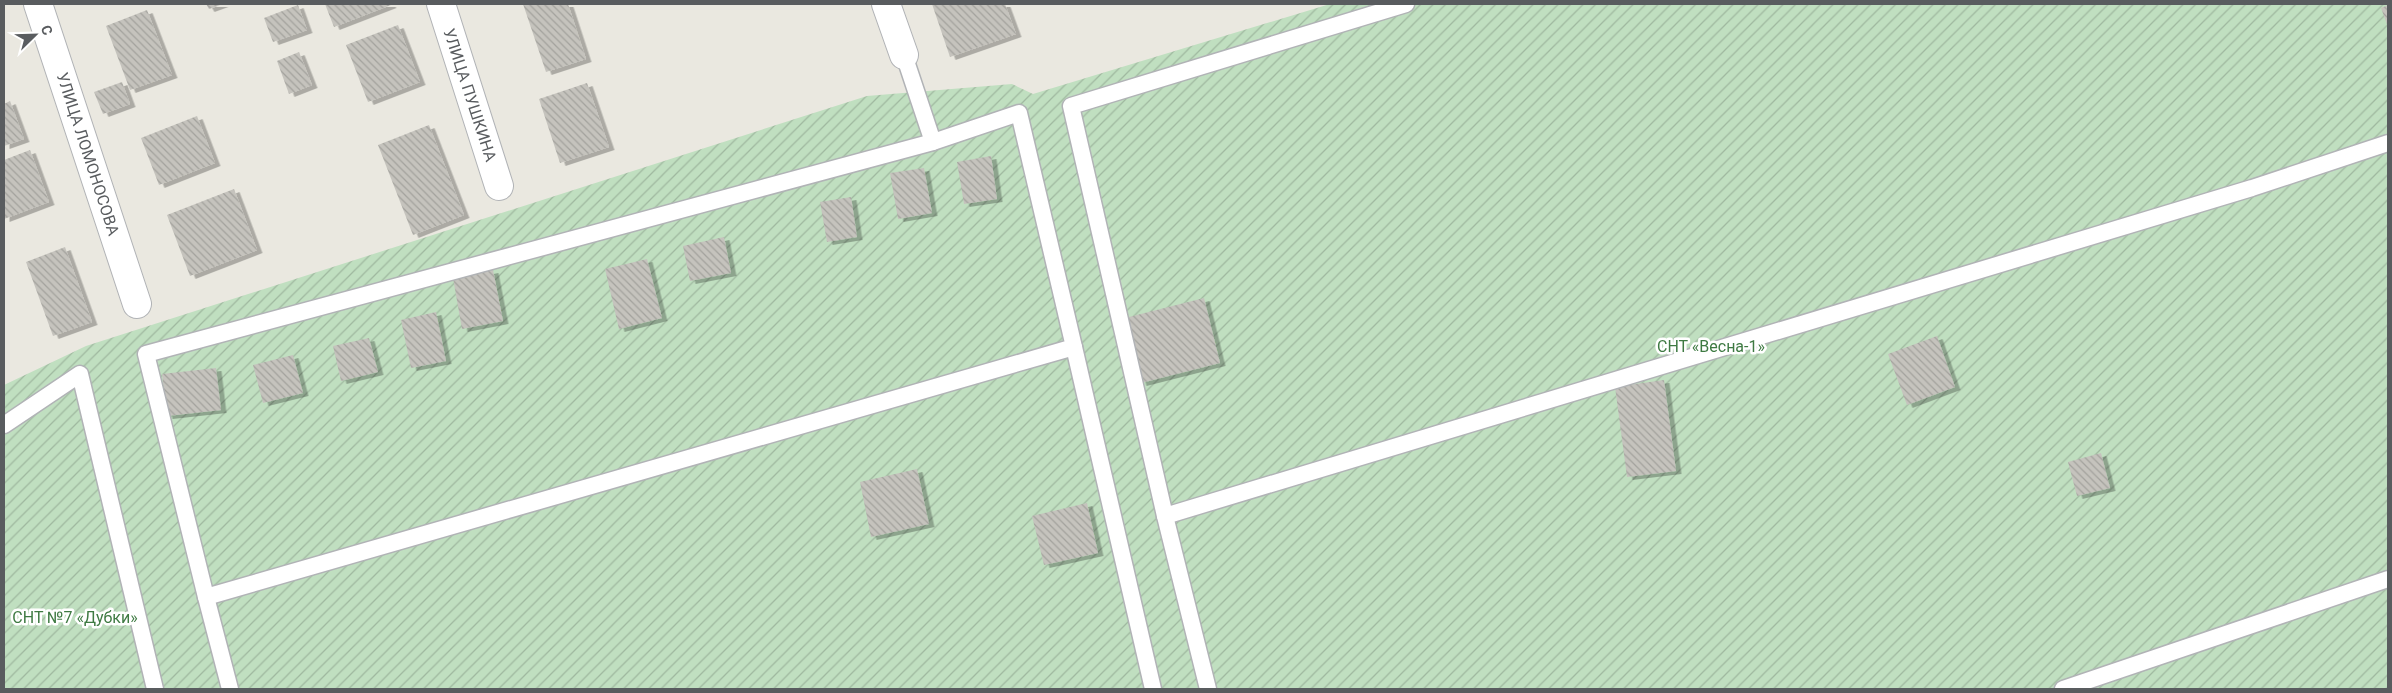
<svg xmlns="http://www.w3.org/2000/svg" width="2392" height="693" viewBox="0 0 2392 693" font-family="Roboto,sans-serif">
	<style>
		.garden { fill: url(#garden-furrows) }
		.building { fill: url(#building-back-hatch); filter: url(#shadow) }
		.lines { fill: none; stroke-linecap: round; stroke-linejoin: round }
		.lane-casing { stroke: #b1b3b6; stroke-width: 19 }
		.street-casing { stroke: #b1b3b6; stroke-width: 30 }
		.lane { stroke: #fff; stroke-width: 16 }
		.street { stroke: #fff; stroke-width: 28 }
		.labels { text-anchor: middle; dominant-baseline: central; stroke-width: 5; stroke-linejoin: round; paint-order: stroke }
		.street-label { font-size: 16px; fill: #595c5f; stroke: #fff }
		.park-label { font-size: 16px; fill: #3e7a42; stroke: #fff }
	</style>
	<defs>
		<pattern id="garden-furrows" width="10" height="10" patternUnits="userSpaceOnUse" patternTransform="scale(1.25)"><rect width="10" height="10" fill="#c0dfc0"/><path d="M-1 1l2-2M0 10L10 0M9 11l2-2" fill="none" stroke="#9fb89f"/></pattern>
		<pattern id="building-back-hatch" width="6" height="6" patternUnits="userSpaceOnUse" patternTransform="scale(1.25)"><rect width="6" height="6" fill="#c5c3bd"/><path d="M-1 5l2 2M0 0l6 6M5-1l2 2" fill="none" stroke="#a3a29d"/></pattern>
		<filter id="shadow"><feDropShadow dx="5.5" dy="3" stdDeviation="0" flood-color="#0004"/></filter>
	</defs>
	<rect width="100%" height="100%" fill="#eae8e0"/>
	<path class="garden" d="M1330,4h1058v685h-2384v-304l82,-39 781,-250 145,-12 21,10z"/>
	<g class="building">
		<path d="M206,4h17l-14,5z"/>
		<path d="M325,4h65l1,1 -57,22z"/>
		<path d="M523,4h45l18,55 -40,13z"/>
		<path d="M932,4h73l11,30 -66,23z"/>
		<path d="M298,5l9,25 -34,12 -9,-24z"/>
		<path d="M2388,5v22l-7,-19z"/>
		<path d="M147,10l25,65 -42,15 -24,-64z"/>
		<path d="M398,25l22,57 -52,20 -22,-57z"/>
		<path d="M299,52l13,33 -23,9 -12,-33z"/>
		<path d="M122,82l8,22 -27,10 -9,-22z"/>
		<path d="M587,83l22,64 -49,16 -21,-64z"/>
		<path d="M10,101l14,38 -20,7v-42z"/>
		<path d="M197,116l18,47 -56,22 -18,-47z"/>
		<path d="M429,125l35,90 -51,20 -35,-90z"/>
		<path d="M30,150l19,52 -45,17v-59z"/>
		<path d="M991,156l6,43 -33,5 -7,-42z"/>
		<path d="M924,168l8,45 -34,6 -8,-46z"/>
		<path d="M234,189l23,61 -67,26 -23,-61z"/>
		<path d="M851,197l6,40 -30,5 -7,-40z"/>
		<path d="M724,237l7,36 -41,8 -7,-35z"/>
		<path d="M65,247l27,75 -39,14 -27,-74z"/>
		<path d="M647,259l15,59 -43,11 -14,-60z"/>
		<path d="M493,270l10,51 -41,8 -9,-51z"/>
		<path d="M1204,298l16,65 -79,20 -16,-65z"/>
		<path d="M436,312l10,49 -35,7 -10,-48z"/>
		<path d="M1937,336l18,51 -48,18 -19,-51z"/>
		<path d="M369,338l9,34 -37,9 -8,-35z"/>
		<path d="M293,355l10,38 -40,10 -10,-38z"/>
		<path d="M216,368l5,42 -54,6 -5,-42z"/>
		<path d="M1664,380l12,91 -49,6 -12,-90z"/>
		<path d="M2101,453l9,35 -33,8 -9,-34z"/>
		<path d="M917,469l12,55 -58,13 -11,-55z"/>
		<path d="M1087,503l11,50 -54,12 -12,-49z"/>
	</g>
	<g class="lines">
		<g class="lane-casing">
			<g id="lane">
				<path d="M904,55l29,87"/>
				<path d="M1019,113l55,234 -868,250 -60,-243 787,-212z"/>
				<path d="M1074,347l79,342"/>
				<path d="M4,425l76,-51 75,315"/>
				<path d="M1165,516l1087,-328 136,-45"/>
				<path d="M206,597l24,92"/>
				<path d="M1208,689l-43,-173 -94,-410 335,-102"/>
				<path d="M2063,689l325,-110"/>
			</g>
		</g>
		<g class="street-casing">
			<g id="street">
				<path d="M38,4l99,300"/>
				<path d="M441,4l58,182"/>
				<path d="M886,4l18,51"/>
			</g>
		</g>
		<use href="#lane" class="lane"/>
		<use href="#street" class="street"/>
	</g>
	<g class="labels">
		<g class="street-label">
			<text transform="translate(470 95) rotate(72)">УЛИЦА ПУШКИНА</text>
			<text transform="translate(88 154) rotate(72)">УЛИЦА ЛОМОНОСОВА</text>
		</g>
		<g class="park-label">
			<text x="1711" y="346">СНТ «Весна-1»</text>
			<text x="75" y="617">СНТ №7 «Дубки»</text>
		</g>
	</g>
	<rect width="2392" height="693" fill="none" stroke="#595c5f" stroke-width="10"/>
	<g transform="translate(35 35) rotate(67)" stroke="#ffffff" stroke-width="4" paint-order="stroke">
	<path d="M0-4L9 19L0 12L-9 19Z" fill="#595c5f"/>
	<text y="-8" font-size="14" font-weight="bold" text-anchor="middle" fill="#595c5f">С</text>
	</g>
</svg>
